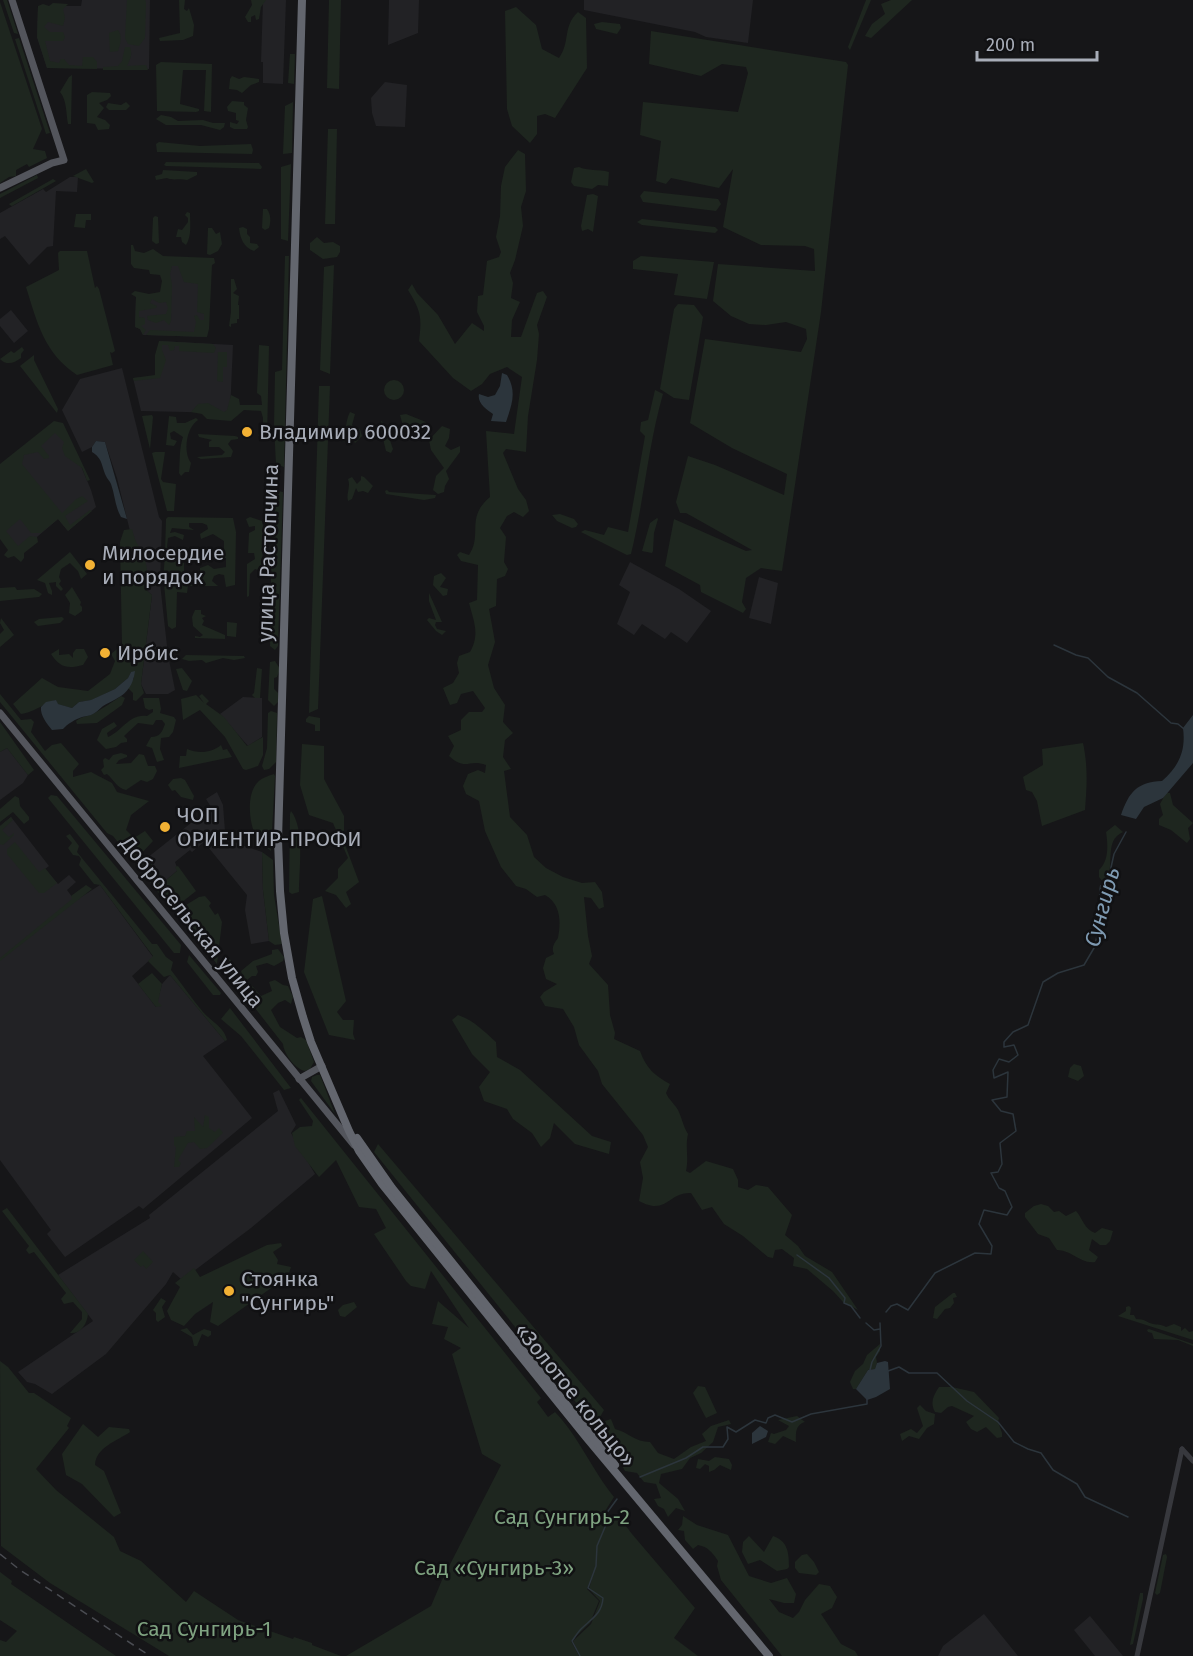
<svg xmlns="http://www.w3.org/2000/svg" width="1193" height="1656" viewBox="0 0 1193 1656" font-family="'Fira Sans',sans-serif">
	<style>
		.built { fill: #222225 }
		.green { fill: #1e261f }
		.water { fill: #2c353c }
		.lines { fill: none; stroke-linecap: round; stroke-linejoin: round }
		.stream { stroke: #2c353c; stroke-width: 1.5 }
		.minor { stroke: #37383d; stroke-width: 5 }
		.major { stroke: #53555c; stroke-width: 7 }
		.highway { stroke: #63666e; stroke-width: 8 }
		.rail { stroke: #4a4c52; stroke-width: 1.5; stroke-dasharray: 8 6; stroke-linecap: butt }
		.poi-dot { fill: #f2b134; stroke: #111113; stroke-width: 2 }
		.labels { text-anchor: middle; dominant-baseline: central; stroke-width: 5; stroke-linejoin: round; paint-order: stroke }
		.poi-label { font-size: 21px; fill: #a8adb8; stroke: #111113; text-anchor: start }
		.street-label { font-size: 21px; fill: #a8adb8; stroke: #111113 }
		.park-label { font-size: 21px; fill: #7fa381; stroke: #111113 }
		.water-label { font-size: 22px; font-style: italic; fill: #7f9bb3; stroke: #111113 }
	</style>
	<rect width="100%" height="100%" fill="#161618"/>
	<g class="built">
		<path d="M82,0h68l-1,69 -102,-1 -10,-31 1,-31h43z"/>
		<path d="M263,0h23l-3,84 -20,-1v-21h-2z"/>
		<path d="M389,0h30l-1,33 -30,12z"/>
		<path d="M584,0h169l-5,43 -42,-6 -11,-5 -111,-22z"/>
		<path d="M385,82l22,3 -2,42 -29,-1 -4,-13 -1,-15z"/>
		<path d="M70,177h8l-1,15 -21,-1 -3,55 -6,1 -18,18 -24,-29 -5,3v-26l43,-24 3,3z"/>
		<path d="M166,261l43,1 -2,75 -64,-2 -3,-6 -5,-2 1,-32h29z"/>
		<path d="M11,310l17,21 -14,12 -14,-17v-7z"/>
		<path d="M159,341l74,4 -3,68 -89,-2 -8,-33 25,-2z"/>
		<path d="M122,368l37,149 3,4 -2,62 8,72 7,35 -7,4h-22l-5,-10 11,-89 -8,-7 -27,-110 -12,-36 -9,-1 -4,6 -10,5 -20,-42 18,-31z"/>
		<path d="M56,424l14,16 21,50 5,17 -28,24 -10,-12 -41,35 -17,-20 3,-67z"/>
		<path d="M630,562l49,27 32,22 -24,32 -16,-11 -6,7 -23,-15 -8,11 -17,-11 13,-32 -11,-7z"/>
		<path d="M759,577l19,6 -7,41 -22,-6z"/>
		<path d="M243,697l19,1v39l-14,9 -28,-32z"/>
		<path d="M7,748l21,27 -5,8 -23,17v-48z"/>
		<path d="M217,792l6,13 2,26 11,12 26,9 1,38 6,51 -18,3 -6,-34 2,-15 -43,-53 -12,10 -2,-2 -15,12 3,8 -13,11 -18,-23 64,-51 -5,-8z"/>
		<path d="M11,817l38,49 -4,3 13,15 11,-9 7,7 -9,8 8,11 25,-16 53,72 -21,19 24,31 6,-23 8,-9 55,66 -22,15 49,62 -109,91 -4,-3 -74,51 -18,-23 4,-4 -51,-70v-334z"/>
		<path d="M279,1090l17,35 -5,8 24,41 -64,54 -69,52 -9,-8 -7,12 -60,70 -54,40 -17,-10 -8,-2 -9,-10 75,-51 -35,-46 92,-57 -1,-3 129,-104 -5,-18z"/>
		<path d="M984,1614l34,42h-80l5,-10z"/>
		<path d="M1090,1616l33,40h-28l-21,-26z"/>
	</g>
	<g class="green">
		<path d="M3,0h4l11,34 -4,-1z"/>
		<path d="M127,0h18l1,2 -1,36 -6,8 -11,-2 -3,-6z"/>
		<path d="M179,0h6l-1,9 3,2 2,-3 5,17 -1,11 -10,4 -23,1 -1,-3 21,-5z"/>
		<path d="M251,0h15l-5,7 -2,12 -3,1 -1,-5 -4,2v5h-3l-3,-5 7,-12z"/>
		<path d="M329,0h12l-2,89 -12,-1z"/>
		<path d="M866,0h5l-21,50 -2,-3z"/>
		<path d="M891,0h21l-41,38 -6,-2 7,-12 13,-10 -4,-10z"/>
		<path d="M0,2l42,127 -9,20 12,2 2,7 -18,9 -2,-3 -11,6v6l-7,1 -9,6z"/>
		<path d="M53,3l15,1 -5,5 2,9 -2,8 -15,-4 -4,5 6,5h13l2,5 -2,4h-18l5,20 9,2 2,-4h3l5,6 13,1 1,-9h10l4,5v7l-50,-1 -10,-31 1,-31 5,-2 6,2z"/>
		<path d="M516,7l20,18 6,24 17,9c12,-17 3,-31 19,-46l8,6 1,50 -32,50 -10,-4 -8,2v18l-7,9 -18,-17 -5,-17 -2,-98z"/>
		<path d="M602,22l18,2 1,4 -4,6 -21,-5 -2,-5z"/>
		<path d="M118,30c5,6 2,15 0,21l-8,1 -1,-19z"/>
		<path d="M651,31l195,31 2,3 -27,247 -39,259 -21,-3 -15,10 -4,24 4,7 -3,4 -42,-21 -1,-7 -35,-19 9,-47 72,32 6,-1 -66,-37h-6l-4,-11 12,-46 27,9 69,30 3,-21 -55,-26 -42,-25 15,-84 96,13 6,-13 -1,-10 -20,-7 -20,3 -17,-1 -18,-8 -18,-15 5,-37 97,7 -1,-22 -9,-3 -44,-1 -38,-18 10,-58 -14,19 -48,-10 -5,6 -10,-3 5,-40 -21,-6 3,-33 95,10 10,-39 -2,-6 -24,-3 -21,12 -52,-12z"/>
		<path d="M19,38l31,95 -4,1 -31,-95z"/>
		<path d="M125,47h5c3,9 0,12 -3,19l19,-1 2,5h-45v-3l15,-1 4,-5z"/>
		<path d="M290,54h5l-1,30 -6,-1z"/>
		<path d="M161,62l51,2 -1,48 -7,-1 2,-41h-23l-3,34 19,5v2l-3,1 -39,-1 -1,-46z"/>
		<path d="M72,75l-1,49h-3c-2,-10 -1,-24 -8,-32l9,-15z"/>
		<path d="M232,76l7,3 5,-2 15,2v3l-8,3 -9,8 -5,-3 -8,-1 1,-10z"/>
		<path d="M92,92l18,1 1,3 -4,4 -8,3 5,5 -7,9 8,3 5,5 -1,4 -11,1 -3,-6 -8,-1v-28z"/>
		<path d="M232,101l12,1v3l4,3 -2,12 2,7 -1,2h-13l-4,-2v-5l7,2 2,-3 -3,-1v-7l-8,-2 -1,-4z"/>
		<path d="M126,102l4,4 -4,4h-17l-3,-3 2,-4 13,2z"/>
		<path d="M293,102l-1,51 -9,1 2,-48z"/>
		<path d="M161,115l10,2 7,4 25,-1 10,3h12l-1,4 -4,3 -19,-5h-35l-10,-6z"/>
		<path d="M328,129h9l-2,95h-10z"/>
		<path d="M159,142l41,4 51,-2 2,6 -1,4 -95,-2 -1,-8z"/>
		<path d="M518,150l7,4 1,37 -5,16 2,19 -8,34 -5,13 3,10 -2,15 9,4 -8,18 -1,17h10l16,-44 6,-2 4,6 -10,28 2,9 -2,26 -9,56 -2,36 -20,-3 -3,4 15,36 8,11 3,11 -6,6 -9,-5 -7,4 -7,12 6,9 -2,25 4,7 -3,7 -8,3 -1,27 -7,3 6,33 -7,23 6,23 11,17 -2,17 10,11 -8,7 -2,17 8,12 -7,2 6,46 17,18 7,22 12,11 17,9 19,6 13,-1 7,10 2,15 -5,2 -8,-11 -7,-1 4,39 4,20 -3,8 19,21 2,30 5,18 -1,6 26,12c6,17 15,25 30,33l-4,9c3,7 8,10 12,17 4,8 5,16 10,24 -3,13 1,24 -2,37l4,2 16,-12 27,8 5,11v7l10,3 8,-5 12,2 24,28 -7,20 13,11 7,10 27,16 26,38 -15,-8 -10,-11 -26,-22 -14,-3 1,-8 -12,-9 -7,1 -2,8 -5,-1 -25,-21 -19,-12 -12,-17 -10,3 -11,-17c-23,-1 -24,23 -52,8l4,-23 -3,-16 8,-15 -5,-12 -41,-51 -4,-13 -19,-26 -5,-18 -11,-18 -18,-3 -5,-9 4,-5 13,-8 -11,-5 -3,-11 3,-10 8,-4c-3,-6 0,-11 4,-16 3,-16 3,-34 -13,-43l-8,2 -11,-8 -10,-3 -15,-19 -16,-36 -6,-30 -13,-7 -3,-8 5,-12 10,-4 7,3 1,-8c-18,-7 -19,7 -37,-9l5,-10 -6,-10 13,-6v-10l8,-8h13l3,-4 -12,-17 -12,3 -4,9 -7,2 -7,-17 10,-5 6,-10 -2,-10 2,-7 11,-4c10,-18 4,-30 -1,-49l8,-3 1,-35 -17,-4 -4,-6 3,-3 9,3c14,-21 -4,-37 21,-58l-4,-66 28,3 8,-57 -15,-10 -17,7 -8,10 -11,7 -18,-13 -34,-37c3,-24 2,-30 -11,-51l4,-6 5,9 21,22 17,29 17,-21 12,8v-5l-7,-14 1,-16 5,-1 4,-34 12,-4 2,-5 -5,-15 4,-21 1,-30 4,-19z"/>
		<path d="M166,162l93,1 3,4 -1,2 -95,-3 -2,-1z"/>
		<path d="M291,164l-3,77 -7,-2v-72z"/>
		<path d="M579,167c8,4 20,2 30,5l-1,14 -10,-1 -6,4 -18,-3 -3,-4 3,-14z"/>
		<path d="M86,169l8,13 -2,1 -19,-7z"/>
		<path d="M163,170l34,2v3l-10,5c-7,-2 -14,1 -20,-2l-11,2 -1,-4 7,-2z"/>
		<path d="M37,175l1,3 -38,20v-4z"/>
		<path d="M53,179l3,2 -44,25 -2,-1 -1,-1z"/>
		<path d="M644,191l74,8 3,5 -5,7 -73,-9 -3,-6z"/>
		<path d="M593,194l5,2 -5,36 -5,-3 -6,2 -1,-5 6,-31z"/>
		<path d="M263,209h4c4,6 4,12 2,19l-4,2 -3,-2z"/>
		<path d="M187,212l3,1c0,10 2,23 -4,32l-4,-3 -1,-5h-5l2,-8 4,1 6,-8v-4l-3,-3z"/>
		<path d="M76,214h15v6h-5l-1,8 -11,-1z"/>
		<path d="M155,216l3,1 1,26 -3,1 -4,-3 1,-23z"/>
		<path d="M642,219l73,8 3,3 -3,3 -73,-8 -5,-3z"/>
		<path d="M243,227l4,2v5l3,3v6l7,1 2,3 -5,4c-10,-3 -14,-13 -15,-23z"/>
		<path d="M208,228h4l4,6 4,-2 2,12 -4,7 -8,4 -3,-1z"/>
		<path d="M317,237l7,6 9,-1 7,4v6l-3,5 -14,2 -13,-9v-7z"/>
		<path d="M131,245h2l2,6 9,2 9,-4 10,7 51,2 1,5 -3,2 -3,64 -2,8 -61,-2 4,-5 44,2 2,-10 -2,-6 3,-1 3,5h4v-6l-7,-2 1,-28 -14,-2 -6,-16h-6l-2,8 2,11 -1,36 -2,4 -5,-5 -8,3 -8,-3 -1,-4 19,-2 2,-6 -2,-6 -7,1 -7,-4 -2,4 7,3 -1,2 -17,3v6l6,1v6l-4,2 5,4 -3,5 -3,-6 -5,-2 1,-30 -5,-3 4,-3 14,3 11,-2 2,-11 -2,-6 -10,-1 -1,-4 -15,-2 -3,-4z"/>
		<path d="M60,251h27l8,37 2,-2 2,3 16,62 -3,2 -2,-1 3,13 -36,10c-33,-22 -40,-53 -51,-88l33,-17 -1,-17z"/>
		<path d="M285,256h4l-5,211 -8,-3 -2,-38 1,-54 7,-2z"/>
		<path d="M641,256l73,6 -7,37 -33,-4 4,-21 -45,-5v-8z"/>
		<path d="M334,265l-4,109 -10,-4 4,-103z"/>
		<path d="M231,279h3l3,10 -4,4 6,3 -1,9h1v14h-2v4l-6,1v3l-2,-1 2,-14z"/>
		<path d="M678,304l16,1 9,12 -14,83 -15,-2 -14,-9 14,-80z"/>
		<path d="M159,341l54,3 3,4 -2,5 -35,-2v-5h-4l-1,4 -4,1 -2,-6h-6v5l4,10 -6,18 -26,3 -1,-3 22,-3v-20z"/>
		<path d="M259,345l10,1 -2,94 -5,-1 -4,-4 5,-4v-13l-2,-7 -17,-1 -13,11 -24,-2 -5,-5 -11,-2 7,-8 10,-1 16,9 3,-2 4,-15 8,4 1,6h22l-1,-9 -4,-3z"/>
		<path d="M22,347l2,3 -3,4v4c-7,5 -14,8 -21,1l11,-8 3,2z"/>
		<path d="M218,352h9v15h-4v15l-6,-1z"/>
		<path d="M34,355v5l24,49 -1,4 -37,-47z"/>
		<circle cx="394" cy="390" r="10"/>
		<path d="M319,386h11l-12,323 -9,4z"/>
		<path d="M655,390l8,4c-15,52 -19,107 -32,160l-4,1 -46,-23 4,-2 19,5 4,-8 20,5 17,-96 -5,-5 1,-9 7,-2z"/>
		<path d="M350,412l5,2 -3,11 8,4 2,7 -7,7 -4,-6 -7,5 -2,-1c5,-10 3,-20 8,-29z"/>
		<path d="M406,414l20,8 1,4 -3,2 -21,-2 -3,-11z"/>
		<path d="M152,415l1,2 -3,32 -8,-33z"/>
		<path d="M169,416l7,1 1,6h8l11,-5 2,2c-12,8 -15,32 -7,43l-2,9h-4l-4,4 -2,-3c1,-11 0,-25 4,-36l-9,-6 -4,2 1,6 6,2 -3,5 -8,-1z"/>
		<path d="M54,421l9,2 27,57 -3,1 -5,-13 -17,-12 -3,-8 2,-6 -9,-9 -14,13 8,10v2l-5,1 -6,-7 -14,3 -2,9 40,49 13,-13 7,-4 6,5 -23,15 5,9 20,-15 2,1 -24,20 -10,-12 -17,14h-10l-11,-14 -14,12 12,15 12,-10 7,1 1,5 -14,11v5l-3,4 -7,-6 -6,2 -4,-3 4,-5 -8,-11v-75z"/>
		<path d="M381,421l3,2 9,26 -2,4 -5,-2 -6,-25z"/>
		<path d="M442,426l8,3 -1,9 -4,8 6,4 9,-4v6l-14,19 3,8 -4,7 -1,6 -6,2 -5,-4 3,-14 8,-8 -13,-18 -2,-10z"/>
		<path d="M198,434l37,2 3,1v2l-7,1 -3,4 5,7 -2,6 -30,2 -4,-2 25,-2 3,-3 -6,-5h-10v-5l3,-2 -13,-3z"/>
		<path d="M155,452h10l-4,27 2,3 13,2 -2,27h-7l-15,-58z"/>
		<path d="M361,476l3,1 9,9 -5,7 -5,-2 -5,1 -2,-4 -4,11 -4,2c-2,-8 3,-14 0,-22l4,-2 5,7 4,-4z"/>
		<path d="M387,490l2,2 47,3 -1,3 -11,2 -38,-6 -1,-3z"/>
		<path d="M278,491l5,1 -5,154 -3,4 -5,-4 2,-135z"/>
		<path d="M560,514l14,5 4,5 -2,3 -4,1 -15,-7 -5,-6z"/>
		<path d="M168,517l65,1 3,14 -1,53 -9,2 -2,-12 -5,-1 -5,2 -2,5 6,5h-30l-1,7 -10,-1 -1,35 -4,2 -4,-3 -4,-42 15,-2 -8,-8 -7,7 -1,-1 2,-25 6,5 6,-2 7,5v14l16,2v-11l8,-3 6,4 12,-2v-9l-7,1 -8,-2 13,-3v-13l-11,-7 -12,5 -1,-5 8,-5 -1,-4 -5,-2h-13v4l5,3 -22,-2 -2,5 5,-1 9,3 -1,5 -8,-4 -7,2 -1,9 9,4h7v4l-18,-2 1,-34z"/>
		<path d="M250,517l12,4 2,9 -2,13 1,23 -5,4 -3,-1 -5,5 -1,22 -2,1v-33l8,-5 -1,-6h-6l1,-20 6,-3v-4l-6,1 -3,-8z"/>
		<path d="M657,518l1,1 -4,14 -1,18 -1,2 -10,-2 8,-28z"/>
		<path d="M132,529c3,10 4,19 15,23l-3,3 3,14 -3,19 8,7 -11,89 3,9 -8,8 -3,-1v-7l-5,-5 6,-10 -3,-6 -3,6 -13,11 -23,11 -13,2 -7,6 -15,-4 -1,-4c-15,4 -18,11 -35,14l-8,-10 29,-26 16,9 30,4 22,-17 5,-13 -4,-7 11,-9 -2,-103 4,-12z"/>
		<path d="M70,552l17,22 -6,5 -3,-8 -8,-8 -9,6 -2,8 2,4 -2,3 4,5 -2,2 -5,-5v-4l-7,1 3,8v4l-4,-2 -3,-10 -8,-3z"/>
		<path d="M441,573l5,5 -6,9 8,2 -1,6 -4,1 -10,-11 1,-9z"/>
		<path d="M15,587l2,3 17,-1 8,5 -3,3 -39,4v-13z"/>
		<path d="M72,587l9,15 -1,3 2,2v4l-7,5 -6,-3 1,-10 -5,-8z"/>
		<path d="M429,593l13,29h-6l-1,3 2,4 9,2 -4,4 -6,-4 -9,-11 2,-2 7,2 -7,-19z"/>
		<path d="M195,610h6v4l5,2 -4,2 2,3 -2,4 23,10v4l-30,-1v-2l5,1 3,-2 -10,-9 -1,-9z"/>
		<path d="M62,617l2,2 -4,4 -22,3 -4,-4 5,-3z"/>
		<path d="M1,618l13,17 -14,12v-13l4,-4 -4,-7z"/>
		<path d="M227,622l10,1 -1,14 -9,-1z"/>
		<path d="M59,649v6l10,-1 4,4v-5l3,-4h8l4,8 -5,8c-15,4 -23,3 -32,-11z"/>
		<path d="M186,655l58,1 1,2 -11,2 -11,-2 -17,5 -4,-3 -13,1 -7,-2z"/>
		<path d="M275,661l5,8 -3,8 -3,1v11l4,4v9l-4,4 -6,-6 2,-38z"/>
		<path d="M182,668l10,13 -5,10 -4,-1 -7,-21z"/>
		<path d="M257,668l5,1 -2,29h-5l-3,-3 2,-2z"/>
		<path d="M0,694l21,26 10,-1 3,3 -3,10 14,19 7,-6 9,-2 18,21 -6,7v6l18,-5 21,11 5,9 32,9 -18,14 -5,15 8,8 11,-7 8,10 -16,17h-6l-18,-22 -6,-3 -107,-131z"/>
		<path d="M202,694l7,7 -3,3 18,13 23,29 16,-9v18l-5,11 -12,4 -3,-1 -18,-32 -25,-27 -17,10 -2,-21 15,-4 8,8 -5,-7z"/>
		<path d="M121,696l4,2 -3,7 -25,18 -20,1 -1,-3c5,-4 8,-4 14,-6 5,-1 27,-16 31,-19z"/>
		<path d="M143,698h16l2,11 -1,4 14,4 2,3 -3,12 -4,5 -8,1 -1,11 4,11 -7,2 -5,-14 -6,-2 5,-9c9,0 11,-5 14,-13l-3,-4h-6l-3,5 -15,-2 -14,13 3,3v3l-6,1 -5,4 -10,2 -9,-9 5,-11 12,-7 3,4 -10,7 1,4c14,-6 22,-24 39,-21l6,-4v-3l-4,1 -4,-2z"/>
		<path d="M271,711l6,2 -1,49 -7,7 -5,1 -2,-4 5,-18 1,-35z"/>
		<path d="M309,716l11,2v13h-5v-6l-9,-3v-3z"/>
		<path d="M0,722l34,48 -6,5 -21,-27 -7,4z"/>
		<path d="M1083,743c5,23 4,43 2,67l-43,16 -5,-25 -5,-9 -6,-2 -3,-13 20,-12 -1,-16z"/>
		<path d="M302,744l22,2v33l20,37v26l15,40 -13,10 5,12 -5,4 -10,-13 -11,-4 13,-13v-9l10,-11 -15,-35 -24,-8 -9,-30z"/>
		<path d="M221,745l2,5 4,-1 5,8 -53,11 1,-12h6l1,-7c11,5 25,4 34,-4z"/>
		<path d="M121,753l6,2v2l-8,3 -3,4 15,-1 8,-9 5,1 4,11h7l2,5 -4,8 -6,3 -6,-2 -15,10c-9,-2 -12,-10 -19,-16l-3,1 -3,-5 3,-3 -1,-7 2,-2 4,2 4,-5z"/>
		<path d="M274,774l1,2 -4,75c-5,-4 -11,-7 -14,-13 -8,-13 -11,-43 0,-55 4,-5 11,-7 17,-9z"/>
		<path d="M181,778l4,2 9,16 -1,4 -12,-3 -6,-7 -3,1 -4,-6 5,-6z"/>
		<path d="M1166,793h4l3,12 20,18 -5,5 2,11 -3,4 -16,-13 -12,-5v-6l4,-4 -3,-11z"/>
		<path d="M51,795l6,1 124,149 -1,8h-6l-126,-155z"/>
		<path d="M15,796l4,2 1,8 9,11v3l-5,4 -11,-12 -13,10v-13z"/>
		<path d="M291,811c14,18 8,58 8,81l-7,2 -3,-2 1,-78z"/>
		<path d="M11,817l2,3 -11,10 7,7 5,-4v2l-11,10 -3,-1v-18z"/>
		<path d="M1115,825l8,7c-21,9 -6,37 -19,51l-5,-6v-7c10,-9 9,-25 7,-38z"/>
		<path d="M70,834l9,12 -2,6 75,92h5l9,13 7,5 -2,8c11,14 21,29 32,42 9,10 21,15 24,28l-2,1 -55,-66 -6,2 -16,-16 5,-5 -53,-71 -6,-1 -15,-19 2,-6 -2,-3 -6,-1 -5,-7 4,-5 -6,-7z"/>
		<path d="M15,842l24,30 6,-4 12,15 -13,10h-5l-32,-39v-5z"/>
		<path d="M262,852l11,8 1,35 8,49 -7,1 -6,-4 -6,-51z"/>
		<path d="M147,858l18,23 12,-10 -2,-4 3,-1 18,25 -24,19 -33,-42 2,-6z"/>
		<path d="M86,885l6,4 -92,72v-3l72,-59 -1,-3z"/>
		<path d="M205,896l6,7 -2,3 6,9 3,-2 4,9 -5,42 -39,-48 9,-8 -1,-3 13,-8z"/>
		<path d="M322,896l24,105 -9,11 6,8h11l-1,14 2,6 -26,-5 -25,-63 9,-73z"/>
		<path d="M278,949l6,8 -1,4 -9,5 -7,-3 -11,3 2,6 -2,4h-4l-5,4 14,16 11,-5 -3,-9 6,-2 8,5 5,1 5,11 -2,7 -6,-4 -7,3 -7,7 9,17 17,11 4,-1 5,3 8,22 -4,7 -5,2c-10,-2 -21,-17 -22,-27l-56,-72 1,-15 14,17 -1,-3 12,-10 19,-7v-4z"/>
		<path d="M189,955l32,38 -1,2h-7l-26,-33z"/>
		<path d="M152,973l10,11 -4,18 4,4 -6,1 -18,-23z"/>
		<path d="M230,1008l61,80 -7,2 -43,-54 -20,-17z"/>
		<path d="M458,1015c15,5 26,16 38,27l1,15 23,13 72,66 19,6 -2,12 -34,-10 -21,-21 -4,15 -9,9 -9,-14 -19,-14 -6,-10 -23,-8 -5,-14 11,-15 -18,-18 -20,-34z"/>
		<path d="M1074,1064l7,2 3,10 -6,5 -10,-4 2,-9z"/>
		<path d="M317,1075h3l15,39 -24,-33 1,-4z"/>
		<path d="M301,1098l240,300 -4,4 11,15 7,-5c24,25 37,58 59,85l-12,19 4,7 11,-9 15,20 63,74 -21,30 24,18h-118l-7,-15 18,-17 9,-23 -11,-12 5,-18 -7,18 12,12 -9,22 -19,18 8,15h-233l85,-50 11,-26 59,-115 -19,-11 -30,-100 9,-6 -17,-9 4,-12 -16,-3 6,-23 31,27 -38,-57 -6,18 -14,-3 -5,-5 -32,-47 12,-6 -10,-19 -17,-2 -23,-47 -17,17 -24,-31 -3,-13 8,-6 12,-1 1,-5 -14,-21z"/>
		<path d="M205,1115l4,2v11l6,4 4,-4 4,5 -16,15 -7,1 -6,-7 -6,1 -10,17 3,3 -2,4h-5l2,-20 -2,-2v-8l11,-1 2,-5h8l-1,-14 9,10z"/>
		<path d="M378,1144l226,266 -9,16 -221,-274z"/>
		<path d="M1041,1204l7,2 6,6 5,-1 7,5 10,-5c7,8 8,18 19,22l7,-5 11,3 -3,10 -4,4h-6l-8,-6 -3,11 9,7 -3,5c-15,2 -23,-12 -38,-12l-8,-12 -11,-4 -13,-17v-4l9,-7z"/>
		<path d="M7,1208l81,106c-1,10 -7,20 -18,19l12,-14v-7l-9,-10 -9,2 -3,-5 5,-6 -32,-41 -5,2 -3,-4 3,-4 -27,-35z"/>
		<path d="M281,1243l1,3 -9,6 5,8 -1,4 14,3 -3,9 -70,50 -8,-4 3,-20 -18,12 -11,12 -13,-6 -4,-9 13,-24 -5,-4 19,-15 6,9 67,-32z"/>
		<path d="M143,1251l10,11 -7,7 -3,-4 -2,2 -7,-7z"/>
		<path d="M953,1293h2l2,4 -4,1 1,5 -4,5 -5,1 -8,10 -4,-1 2,-11z"/>
		<path d="M161,1298l5,3 -4,6 3,10 -7,5 -2,-2v-7l-3,-3z"/>
		<path d="M354,1302l3,5 -12,10 -5,-1 -2,-6 5,-5z"/>
		<path d="M1129,1306l2,2 -1,7h4l2,4c9,0 10,3 17,5 5,1 8,0 13,3l8,-3 7,3v4l4,-3 4,4 4,-1v9l-75,-24 8,-5v-4z"/>
		<path d="M187,1328l6,7 11,-6 7,2v4l-3,2 -6,-3 -5,12h-3l-2,-9 -12,-7z"/>
		<path d="M1149,1329l44,15v2l-15,-6 -24,-1 -2,-6 -4,-1 -1,-2z"/>
		<path d="M880,1344v7l-4,6 1,6 -2,6 -7,1 -12,19h-3l-3,-7 5,-11 8,-7 4,-9z"/>
		<path d="M0,1361l8,6 21,26h5l37,25 -4,8 2,2 -33,41 20,21 58,47 6,14 21,10 45,41 8,-11 44,29 55,19 1,-2 18,6v2l29,11h-172l-119,-73 -49,-37z"/>
		<path d="M698,1386l7,1 12,26 -11,5 -13,-25z"/>
		<path d="M939,1387h13l22,5 25,26 -1,4 4,11v4l-5,1 -11,-11 -9,5 -6,-3 -5,-7 8,-6 -22,-10 -4,1 -7,6 -6,-1c-5,-9 -2,-16 4,-25z"/>
		<path d="M920,1405l6,6 9,3 -1,10 -7,4 -8,11 -10,-3 -7,5 -2,-7 11,-5 6,4 6,-7 -6,-18z"/>
		<path d="M797,1416l8,6c-10,3 -9,11 -9,20l-13,-6 -8,8 -7,-2 3,-9 3,1 12,-4 3,-4 -11,-6z"/>
		<path d="M611,1419l4,10c13,3 20,13 35,13l8,11 16,6 17,-12 15,-6 -4,-7 9,-8 18,-6 2,4 -13,3 -5,15 -12,11 -11,5 -8,11 -21,5 -2,9 19,16 7,12 -9,-3 -8,9 -4,-8 -6,-3 -4,-7 7,-1 -5,-14 -12,-2 -7,-9 -12,-2 -25,-44 5,-6z"/>
		<path d="M83,1424l15,13 11,-10 20,2 1,3c-13,9 -34,15 -35,33l9,6 17,42 -7,4 -32,-33 -16,-9 -4,-21z"/>
		<path d="M715,1457l14,2 3,6 -1,5 -11,-5 -6,5 -5,2v-6l-4,-2 -5,5 -4,-1 2,-9 11,2z"/>
		<path d="M683,1516l14,9 31,10 21,41 22,7 16,-5 9,16 -2,9h-10l-15,-4 10,13 14,6 6,-6 6,-12 14,-16 11,2 7,11 -5,11 -11,6 20,30 14,7 3,5h-76l-61,-76 -4,-14 1,-5c-6,-9 -10,-14 -20,-16l-5,4 -8,-9 -1,-9 -6,-1 4,-5z"/>
		<path d="M749,1536l15,16 9,-16c15,5 16,17 16,31l-2,2 -10,2 -17,-11 -12,4 -6,-12 1,-10z"/>
		<path d="M807,1554l7,8 5,10 -3,3 -17,-2 -4,-5v-6l7,-7z"/>
		<path d="M1166,1554l1,3 -7,36 -3,2 -2,-2 8,-38z"/>
		<path d="M0,1572l12,9 -1,3 105,72h-116v-16l6,2 11,-11 -17,-11z"/>
		<path d="M1140,1593h3v6l-10,45 -3,1z"/>
	</g>
	<g class="water">
		<path d="M502,373l5,2c10,17 5,29 -1,47l-15,-1 2,-7c-7,-5 -16,-11 -14,-20l9,3 7,-2 5,-9z"/>
		<path d="M96,441l9,1 22,77 -6,-2c-6,-10 -6,-22 -10,-33 -1,-3 -4,-5 -5,-8 -5,-11 -3,-17 -14,-24v-5z"/>
		<path d="M135,671c-3,22 -15,26 -32,35 -4,3 -7,7 -12,9 -2,1 -6,1 -9,2 -6,2 -15,7 -19,12l-11,1c-5,-6 -12,-15 -11,-23l5,-5 10,-2 2,4 14,4 7,-6 12,-2 24,-11 13,-11 3,-6z"/>
		<path d="M1193,715v48l-30,35 -19,9 -8,12 -15,-4c8,-23 16,-33 41,-34 17,-15 24,-30 21,-53z"/>
		<path d="M1100,885l5,2 3,9 -4,21c-5,-11 -6,-20 -4,-32z"/>
		<path d="M885,1361l3,1 2,27 -14,8 -9,3 -11,-11 12,-19 7,-1 2,-6z"/>
		<path d="M760,1426l8,5 -2,6 -14,7v-11z"/>
	</g>
	<g class="lines">
		<g class="stream">
			<path d="M1054,645l22,10 12,3 20,19 29,16 34,30 7,1 6,5"/>
			<path d="M1106,890l8,-36 12,-22"/>
			<path d="M797,1255l32,23 16,20 -1,5 7,3 9,12"/>
			<path d="M886,1312l5,-6 6,-2 11,6 27,-37 40,-20 16,1 1,-8 -13,-22 5,-14 23,5 5,-8 -7,-16 -6,-3 -8,-15 7,-1 4,-8 -2,-21 16,-12 -3,-17 -12,-3 -9,-11 15,-3 1,-25 -14,6 -1,-8 6,-11 10,3 9,-7 -4,-10 -10,2v-5l9,-10 15,-7 15,-43 15,-9 26,-8 10,-17 9,-35"/>
			<path d="M866,1323l8,7 6,-1"/>
			<path d="M870,1370l2,-8 9,-16 -1,-23"/>
			<path d="M888,1371l11,-4 10,6h28l30,28 31,21 16,20 14,7 13,4 12,17 24,14 8,13 43,20"/>
			<path d="M640,1477l46,-19 17,-11h20l5,-8 -1,-12 9,5 19,-12 11,3 2,-5 7,-3 17,7 19,-8 56,-10v-6"/>
			<path d="M580,1656l-8,-15c3,-4 6,-9 9,-12 10,-10 21,-15 22,-31l-15,-10 8,-22 1,-20 11,-26 -2,-6 11,-15"/>
		</g>
		<g class="minor">
			<path d="M1182,1449l11,12"/>
			<path d="M1137,1656l45,-207"/>
		</g>
		<g class="major">
			<path d="M0,188l52,-25 12,-3 -52,-160"/>
			<path d="M0,713l354,432"/>
			<path d="M299,1079l23,-13"/>
		</g>
		<g class="highway">
			<path d="M302,0l-24,840 2,51 4,42 8,45 11,39 8,25 38,89 10,20 23,33 204,253 183,219"/>
			<path d="M357,1138l35,50 223,277"/>
		</g>
		<path class="rail" d="M0,1554l20,16 130,86"/>
	</g>
	<g class="poi-dot">
		<circle cx="247" cy="432" r="6"/>
		<circle cx="90" cy="565" r="6"/>
		<circle cx="105" cy="653" r="6"/>
		<circle cx="165" cy="827" r="6"/>
		<circle cx="229" cy="1291" r="6"/>
	</g>
	<g class="labels">
		<g class="poi-label">
			<text x="259" y="432">Владимир 600032</text>
			<text x="102" y="553">Милосердие<tspan x="102" dy="24">и порядок</tspan></text>
			<text x="117" y="653">Ирбис</text>
			<text x="177" y="815">ЧОП<tspan x="177" dy="24">ОРИЕНТИР-ПРОФИ</tspan></text>
			<text x="241" y="1279">Стоянка<tspan x="241" dy="24">"Сунгирь"</tspan></text>
		</g>
		<g class="street-label">
			<text transform="translate(268 553) rotate(-88)">улица Растопчина</text>
			<text transform="translate(192 922) rotate(51)">Добросельская улица</text>
			<text transform="translate(575 1395) rotate(51)">«Золотое кольцо»</text>
		</g>
		<g class="park-label">
			<text x="562" y="1517">Сад Сунгирь-2</text>
			<text x="494" y="1568">Сад «Сунгирь-3»</text>
			<text x="204" y="1629">Сад Сунгирь-1</text>
		</g>
		<g class="water-label">
			<text transform="translate(1102 907) rotate(-75)">Сунгирь</text>
		</g>
	</g>
	<path d="M977 51v9h120v-9" fill="none" stroke="#a8adb8" stroke-width="3"/>
	<text x="986" y="51" font-size="18" fill="#a8adb8" stroke="#111113" stroke-width="4.5" paint-order="stroke">200 m</text>
</svg>
